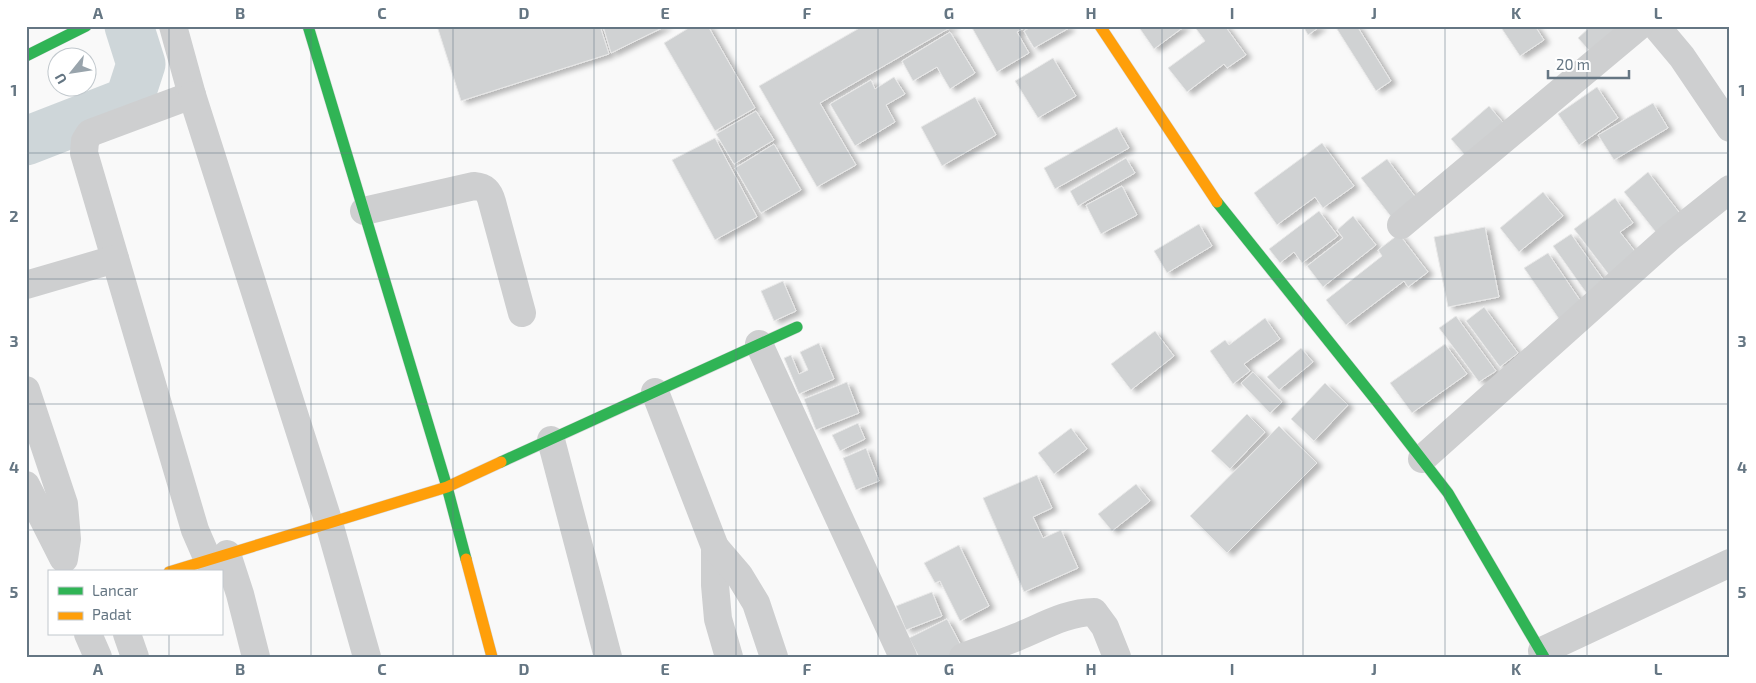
<svg xmlns="http://www.w3.org/2000/svg" width="1756" height="683" viewBox="0 0 1756 683" font-family="'Exo 2',sans-serif">
	<style>
		.lines { fill: none; stroke-linecap: round; stroke-linejoin: round }
		.river { stroke: #ced6d9; stroke-width: 49 }
		.building { fill: #d0d2d3; stroke: #e8e8e8; filter: url(#shadow) }
		.fast-casing { stroke: #d5d6d7; stroke-width: 12 }
		.slow-casing { stroke: #d5d6d7; stroke-width: 12 }
		.street { stroke: #cecfd0; stroke-width: 28 }
		.fast { stroke: #30b455; stroke-width: 11 }
		.slow { stroke: #ff9f0a; stroke-width: 11 }
		.grid { fill: none; stroke: #657683; stroke-width: 1; stroke-opacity: 0.55 }
		.neatline { fill: none; stroke: #657683; stroke-width: 2 }
		.grid-label { font-size: 16px; text-anchor: middle; font-weight: bold; fill: #657683 }
	</style>
	<defs>
		<filter id="shadow"><feDropShadow dx="5.5" dy="3" stdDeviation="2.5" flood-color="#0004"/></filter>
	</defs>
	<rect width="100%" height="100%" fill="#f9f9f9"/>
	<g class="lines">
		<path class="river" d="M26,141l103,-40 12,-37 -12,-38"/>
	</g>
	<g class="building">
		<path d="M437,26h163l9,28 -148,47z"/>
		<path d="M603,26h63l-55,27z"/>
		<path d="M692,26h16l47,82 -40,23 -51,-88z"/>
		<path d="M863,26h90l-133,77 36,62 -39,22 -58,-101z"/>
		<path d="M971,26h56l-10,6 12,21 -32,19z"/>
		<path d="M1033,26h35l1,2 -35,20 -10,-17z"/>
		<path d="M1138,26h47l-31,23z"/>
		<path d="M1194,26h31l21,29 -19,13 -3,-4 -37,28 -19,-24 37,-27z"/>
		<path d="M1303,26h18l-13,9z"/>
		<path d="M1335,26h22l34,55 -15,10z"/>
		<path d="M1500,26h35l9,14 -24,16z"/>
		<path d="M1591,26h34l-32,29 -15,-17z"/>
		<path d="M950,32l25,41 -25,16 -13,-22 -24,14 -11,-20z"/>
		<path d="M1053,58l23,38 -38,22 -23,-37z"/>
		<path d="M894,77l11,17 -19,11 9,17 -40,24 -25,-42 41,-24 4,9z"/>
		<path d="M1597,87l21,31 -39,27 -21,-31z"/>
		<path d="M975,97l21,38 -54,31 -21,-39z"/>
		<path d="M1653,103l15,25 -54,32 -16,-25z"/>
		<path d="M1489,106l18,21 -38,33 -18,-21z"/>
		<path d="M756,111l18,29 -40,24 -18,-30z"/>
		<path d="M1117,127l12,21 -74,41 -11,-21z"/>
		<path d="M715,138l42,79 -42,23 -43,-80z"/>
		<path d="M1322,143l32,43 -31,22 -8,-11 -38,28 -23,-32z"/>
		<path d="M774,144l27,46 -40,23 -26,-45z"/>
		<path d="M1126,158l9,15 -57,33 -8,-15z"/>
		<path d="M1387,159l30,40 -25,19 -31,-40z"/>
		<path d="M1648,172l34,44 -24,19 -34,-43z"/>
		<path d="M1122,186l15,29 -36,19 -15,-29z"/>
		<path d="M1543,192l20,24 -44,36 -19,-24z"/>
		<path d="M1615,198l18,25 -13,9 17,22 -28,21 -35,-46z"/>
		<path d="M1319,211l19,25 -36,27 -8,-11 -14,11 -11,-14z"/>
		<path d="M1353,216l23,29 -53,42 -16,-21 36,-28 -6,-8z"/>
		<path d="M1199,224l13,22 -45,27 -13,-22z"/>
		<path d="M1485,227l14,70 -51,10 -14,-70z"/>
		<path d="M1399,234l29,38 -20,15 -4,-6 -58,44 -20,-25 56,-44 -4,-6z"/>
		<path d="M1571,234l34,48 -18,12 -34,-48z"/>
		<path d="M1548,253l34,50 -23,16 -35,-51z"/>
		<path d="M783,281l13,30 -22,10 -13,-30z"/>
		<path d="M1484,307l34,46 -18,14 -34,-46z"/>
		<path d="M1456,316l40,55 -17,11 -40,-54z"/>
		<path d="M1265,318l15,21 -36,25 6,7 -17,13 -23,-33 15,-11 4,5z"/>
		<path d="M1155,331l19,25 -43,34 -20,-26z"/>
		<path d="M819,343l15,36 -35,15 -15,-36 7,-3 8,19 9,-4 -8,-18z"/>
		<path d="M1445,344l22,30 -55,39 -22,-30z"/>
		<path d="M1301,348l12,14 -34,28 -12,-13z"/>
		<path d="M1253,372l29,30 -12,11 -29,-30z"/>
		<path d="M847,382l12,31 -43,17 -12,-31z"/>
		<path d="M1325,383l23,22 -34,36 -23,-22z"/>
		<path d="M1247,414l18,18 -35,37 -19,-18z"/>
		<path d="M858,423l7,16 -25,12 -8,-16z"/>
		<path d="M1279,426l38,37 -90,90 -37,-37z"/>
		<path d="M1071,428l16,21 -33,25 -16,-21z"/>
		<path d="M866,448l13,33 -23,9 -13,-32z"/>
		<path d="M1037,475l15,33 -19,9 10,21 18,-8 17,38 -54,24 -41,-94z"/>
		<path d="M1136,484l14,17 -38,30 -14,-17z"/>
		<path d="M959,545l30,61 -29,15 -20,-40 -5,2 -11,-20z"/>
		<path d="M932,592l10,24 -36,14 -10,-24z"/>
		<path d="M947,619l16,30 -15,8h-29l-10,-19z"/>
	</g>
	<g class="lines">
		<g class="fast-casing">
			<g id="fast">
				<path d="M308,26l139,461 19,72"/>
				<path d="M26,56l60,-30"/>
				<path d="M1217,202l158,197 73,94 96,164"/>
				<path d="M501,462l296,-135"/>
			</g>
		</g>
		<g class="slow-casing">
			<g id="slow">
				<path d="M1100,26l117,176"/>
				<path d="M466,559l26,98"/>
				<path d="M169,572l278,-85 54,-25"/>
			</g>
		</g>
		<g class="street">
			<path d="M173,26l19,69 -102,38 -5,8 -1,12 111,377 13,30"/>
			<path d="M1656,26l26,31 48,71"/>
			<path d="M192,95l137,428 38,134"/>
			<path d="M364,211l110,-25c11,1 15,5 18,16l30,111"/>
			<path d="M1401,225l238,-199"/>
			<path d="M26,285l89,-26"/>
			<path d="M759,344l144,313"/>
			<path d="M26,390l38,114 3,35 -3,20"/>
			<path d="M655,392l60,155v38l3,34 11,38"/>
			<path d="M551,440l57,217"/>
			<path d="M1422,459l248,-222 60,-48"/>
			<path d="M26,485l37,73"/>
			<path d="M715,547l24,28 17,28 18,54"/>
			<path d="M227,554l13,40 16,63"/>
			<path d="M88,634l10,23"/>
			<path d="M127,634l8,23"/>
			<path d="M1542,651l188,-88"/>
			<path d="M963,657c18,-7 37,-13 54,-20 25,-10 50,-25 77,-25l11,15 12,30"/>
		</g>
		<use href="#fast" class="fast"/>
		<use href="#slow" class="slow"/>
	</g>
	<path class="grid" d="M169,26v546M311,26v631M453,26v631M594,26v631M736,26v631M878,26v631M1020,26v631M1162,26v631M1303,26v631M1445,26v631M1587,26v631M26,153h1704M26,279h1704M26,404h1704M26,530h1704M169,634v23"/>
	<rect width="1756" height="683" fill="none" stroke="#ffffff" stroke-width="55"/>
	<rect x="48" y="570" width="175" height="65" fill="#ffffff" stroke="#c1c8cd"/>
	<rect x="58" y="587" width="25" height="8" fill="#30b455" stroke="#c1c8cd"/>
	<text x="92" y="596" font-size="15" fill="#657683">Lancar</text>
	<rect x="58" y="612" width="25" height="8" fill="#ff9f0a" stroke="#c1c8cd"/>
	<text x="92" y="620" font-size="15" fill="#657683">Padat</text>
	<g transform="translate(72 72) rotate(240)"><circle r="24" fill="#ffffff" stroke="#c1c8cd"/>
	<path d="M0-4L9 19L0 12L-9 19Z" fill="#99a4ac"/>
	<text y="-8" font-size="14" font-weight="bold" text-anchor="middle" fill="#657683">U</text>
	</g>
	<path d="M1548 70v8h81v-8" fill="none" stroke="#657683" stroke-width="2.5"/>
	<text x="1556" y="70" font-size="15" fill="#657683" stroke="#ffffff" stroke-width="4" paint-order="stroke">20 m</text>
	<rect x="28" y="28" width="1700" height="628" class="neatline"/>
	<g class="grid-label">
		<text x="98" y="19">A</text>
		<text x="240" y="19">B</text>
		<text x="382" y="19">C</text>
		<text x="524" y="19">D</text>
		<text x="665" y="19">E</text>
		<text x="807" y="19">F</text>
		<text x="949" y="19">G</text>
		<text x="1091" y="19">H</text>
		<text x="1232" y="19">I</text>
		<text x="1374" y="19">J</text>
		<text x="1516" y="19">K</text>
		<text x="1658" y="19">L</text>
		<text x="14" y="96">1</text>
		<text x="1742" y="96">1</text>
		<text x="14" y="222">2</text>
		<text x="1742" y="222">2</text>
		<text x="14" y="347">3</text>
		<text x="1742" y="347">3</text>
		<text x="14" y="473">4</text>
		<text x="1742" y="473">4</text>
		<text x="14" y="598">5</text>
		<text x="1742" y="598">5</text>
		<text x="98" y="675">A</text>
		<text x="240" y="675">B</text>
		<text x="382" y="675">C</text>
		<text x="524" y="675">D</text>
		<text x="665" y="675">E</text>
		<text x="807" y="675">F</text>
		<text x="949" y="675">G</text>
		<text x="1091" y="675">H</text>
		<text x="1232" y="675">I</text>
		<text x="1374" y="675">J</text>
		<text x="1516" y="675">K</text>
		<text x="1658" y="675">L</text>
	</g>
</svg>
